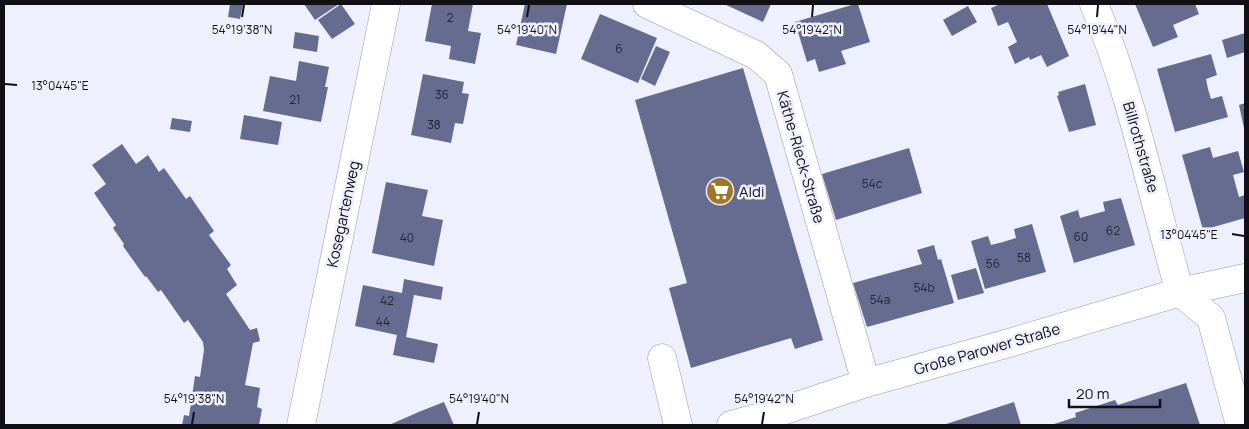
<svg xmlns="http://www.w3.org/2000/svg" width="1249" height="429" viewBox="0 0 1249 429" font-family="Manrope,sans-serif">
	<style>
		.building { fill: #666b90 }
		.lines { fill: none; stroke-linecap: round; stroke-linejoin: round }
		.minor-casing { stroke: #9799a6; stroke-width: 29 }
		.minor { stroke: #fff; stroke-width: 28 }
		.ticks { fill: none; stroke: #101015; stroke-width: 2 }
		.labels { text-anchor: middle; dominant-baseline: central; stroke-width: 5; stroke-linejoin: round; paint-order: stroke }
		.number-label { font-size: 12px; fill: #262734 }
		.street-label { font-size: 15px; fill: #101015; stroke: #eef0fe }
		.poi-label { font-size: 15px; fill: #101015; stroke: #eef0fe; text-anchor: start }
		.ticks-label { font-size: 12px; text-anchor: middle; fill: #101015; stroke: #eef0fe; stroke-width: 5; stroke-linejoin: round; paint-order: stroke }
	</style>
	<rect width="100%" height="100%" fill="#eef0fe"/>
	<g class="building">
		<path d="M230,4h13l-3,15 -12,-2z"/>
		<path d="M304,4h35l-24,16z"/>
		<path d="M341,4l14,20 -23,15 -14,-19z"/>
		<path d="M432,4h41l-5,27 13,2 -6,31 -26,-5 2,-13 -26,-5z"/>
		<path d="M525,4h42l-11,50 -40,-9z"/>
		<path d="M724,4h47l-8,18z"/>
		<path d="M855,4h3l12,38 -29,9 5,13 -27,8 -4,-13 -8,3 -12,-40z"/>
		<path d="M1000,4h47l22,52 -22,11 -6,-12 -11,5 -1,-3 -14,7 -7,-17 9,-5 -9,-20 -10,4 -7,-18z"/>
		<path d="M1135,4h60l4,10 -26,11 5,12 -25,10z"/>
		<path d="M968,6l9,16 -25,14 -9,-16z"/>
		<path d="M600,14l57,24 -19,45 -57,-24z"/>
		<path d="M295,32l24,4 -2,16 -24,-4z"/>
		<path d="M1245,33v19l-18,6 -5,-18z"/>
		<path d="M656,46l14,6 -15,34 -14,-7z"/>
		<path d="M1211,54l6,21 -11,4 2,10 3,10 11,-3 6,21 -53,15 -18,-63z"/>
		<path d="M299,61l30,6 -4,20h3l-7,35 -58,-11 7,-35 26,5z"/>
		<path d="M743,68l80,272 -28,9 -4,-11 -100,30 -22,-80 18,-5 -52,-183z"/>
		<path d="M423,74l41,8 -2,11 7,1 -6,30 -8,-1 -4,20 -40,-8z"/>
		<path d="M1085,84l11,41 -27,7 -12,-36 2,-1 -1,-3z"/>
		<path d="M1245,103v30l-6,-28z"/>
		<path d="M244,115l38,7 -4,23 -38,-6z"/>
		<path d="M172,118l20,3 -2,11 -20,-3z"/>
		<path d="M122,144l14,20 12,-9 11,17 5,-4 22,31 4,-3 24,35 -5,4 22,30 -4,4 10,16 -11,9 24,36 7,-2 3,13 -7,2 -8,42 15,3 -3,19 5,2 -3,16h-77l2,-10 5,1 6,-40 5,1 4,-27 -1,-8 -15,-22 -4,3 -23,-33 -3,2 -12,-16 -1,1 -22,-31 1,-2 -11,-16 3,-3 -22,-32 12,-9 -14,-19z"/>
		<path d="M1210,147l3,11 25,-7 6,21 -11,3 6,22 6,-2v23l-42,12 -21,-75z"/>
		<path d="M909,148l13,45 -86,27 -14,-46z"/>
		<path d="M386,182l42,8 -6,26 21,4 -9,46 -62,-13z"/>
		<path d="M1121,198l14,47 -61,18 -14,-47 18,-6 2,8 25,-7 -2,-9z"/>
		<path d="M1032,224l14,48 -61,17 -14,-48 17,-5 3,9 12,-3 13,-4 -2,-9z"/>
		<path d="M934,245l4,15 3,-1 13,44 -87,24 -14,-44 69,-19 -5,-14z"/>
		<path d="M976,268l8,25 -26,7 -7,-25z"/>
		<path d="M404,279l39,8 -2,13 -27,-5 -8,42 32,7 -4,19 -41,-8 4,-20 -42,-9 8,-41 39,8z"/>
		<path d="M1186,383l14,42h-149l25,-8 -1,-4 40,-13 3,5z"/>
		<path d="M444,402l10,23h-65l32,-14z"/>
		<path d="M1014,402l7,23h-78z"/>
	</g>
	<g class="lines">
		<g class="minor-casing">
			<g id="minor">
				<path d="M647,4l109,51 22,19 88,309"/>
				<path d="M1094,4c39,93 58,192 86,288"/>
				<path d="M1180,292l31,26 29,107"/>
				<path d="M662,358l16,67"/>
				<path d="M301,425l85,-421"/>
				<path d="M731,425l48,-13 87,-29 143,-40 171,-51 65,-14"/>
			</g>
		</g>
		<use href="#minor" class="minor"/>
	</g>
	<path class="ticks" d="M242,17l2,-12M527,17l2,-12M812,17l1,-12M1097,17l1,-12M5,84l12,1M1232,234l12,2M192,424l2,-12M477,424l2,-12M762,424l2,-12"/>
	<defs>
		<g id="supermarket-disc" transform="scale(1.4375)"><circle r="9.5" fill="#a17626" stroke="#eef0fe"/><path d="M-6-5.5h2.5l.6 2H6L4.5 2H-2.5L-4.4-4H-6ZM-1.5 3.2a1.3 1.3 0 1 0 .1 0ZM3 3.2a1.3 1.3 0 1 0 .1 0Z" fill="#fff"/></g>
	</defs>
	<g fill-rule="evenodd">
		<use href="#supermarket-disc" x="720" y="191"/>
	</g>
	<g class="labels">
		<g class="number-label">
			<text x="450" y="17">2</text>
			<text x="619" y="48">6</text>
			<text x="442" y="94">36</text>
			<text x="295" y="99">21</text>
			<text x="434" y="124">38</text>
			<text x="872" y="183">54c</text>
			<text x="1113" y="230">62</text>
			<text x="1081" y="236">60</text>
			<text x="407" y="237">40</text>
			<text x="1024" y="257">58</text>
			<text x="993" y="263">56</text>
			<text x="924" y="287">54b</text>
			<text x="880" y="299">54a</text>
			<text x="387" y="300">42</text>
			<text x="383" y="321">44</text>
		</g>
		<g class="street-label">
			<text transform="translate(1141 147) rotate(74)">Billrothstraße</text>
			<text transform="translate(801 157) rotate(74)">Käthe-Rieck-Straße</text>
			<text transform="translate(343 214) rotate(-78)">Kosegartenweg</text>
			<text transform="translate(987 349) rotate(-16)">Große Parower Straße</text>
		</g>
		<g class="poi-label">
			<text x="739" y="191">Aldi</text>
		</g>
	</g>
	<g class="ticks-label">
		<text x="242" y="34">54°19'38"N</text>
		<text x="527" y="34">54°19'40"N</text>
		<text x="812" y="34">54°19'42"N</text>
		<text x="1097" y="34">54°19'44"N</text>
		<text x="60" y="90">13°04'45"E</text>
		<text x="1189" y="239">13°04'45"E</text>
		<text x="194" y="403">54°19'38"N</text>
		<text x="479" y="403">54°19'40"N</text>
		<text x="764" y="403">54°19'42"N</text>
	</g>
	<rect width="1249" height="429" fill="none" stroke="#101015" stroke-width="10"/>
	<path d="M1069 399v8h91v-8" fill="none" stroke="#101015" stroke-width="2.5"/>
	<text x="1076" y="399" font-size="15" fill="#101015" stroke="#eef0fe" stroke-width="4" paint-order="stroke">20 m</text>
</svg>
